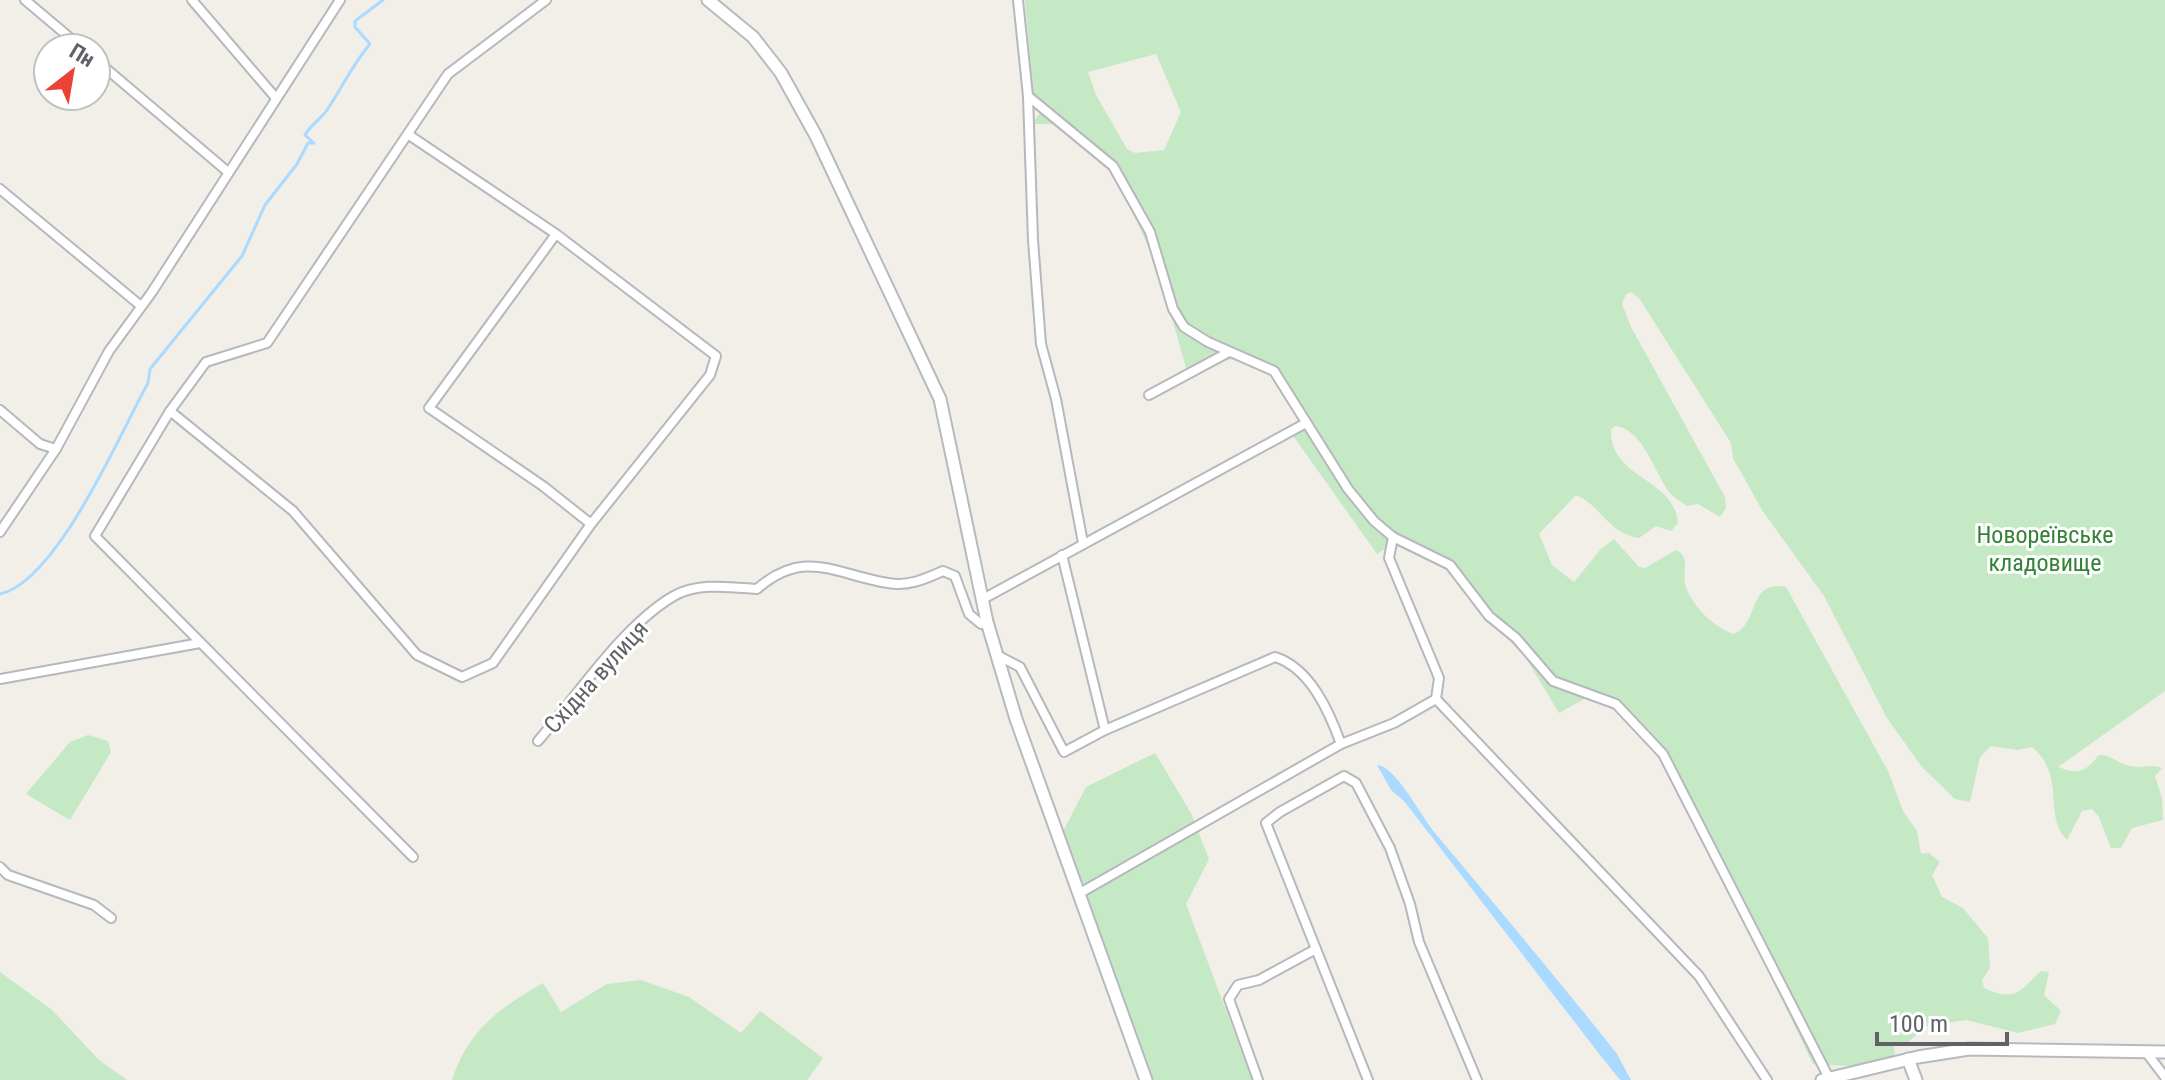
<svg xmlns="http://www.w3.org/2000/svg" width="2165" height="1080" viewBox="0 0 2165 1080" font-family="'Roboto Condensed',sans-serif">
	<style>
		.green { fill: #c5e8c5; fill-rule: evenodd }
		.water { fill: #aadaff }
		.lines { fill: none; stroke-linecap: round; stroke-linejoin: round }
		.stream { stroke: #aadaff; stroke-width: 3 }
		.street-casing { stroke: #b5b8bc; stroke-width: 12 }
		.secondary-casing { stroke: #b6babf; stroke-width: 15 }
		.street { stroke: #fff; stroke-width: 8 }
		.secondary { stroke: #fff; stroke-width: 11 }
		.labels { text-anchor: middle; dominant-baseline: central; stroke-width: 6; stroke-linejoin: round; paint-order: stroke }
		.park-label { font-size: 24px; fill: #348238; stroke: #fff }
		.street-label { font-size: 24px; fill: #5f6368; stroke: #fff }
	</style>
	<rect width="100%" height="100%" fill="#f1efe8"/>
	<g class="green">
		<path d="M1025,0h1140v691l-107,76c21,8 27,5 41,-12 14,0 19,9 31,11 12,3 20,-3 32,2l-7,8 7,22 1,22 -31,8 -11,20h-10l-12,-31 -7,-8 -10,2 -15,29c-25,-25 0,-64 -35,-93l-15,3 -26,-4 -11,11 -10,45 -15,-3 -33,-32 -35,-49 -63,-122 -62,-86 -29,-52 -2,-15 -92,-145 -8,-6 -5,2 -4,10 9,23 94,170 1,11 -6,9 -22,-13 -11,2c-7,-5 -15,-9 -20,-17 -12,-18 -26,-61 -52,-63l-4,3c-2,50 63,48 67,94l-7,8 -15,-5 -17,12c-32,-5 -38,-33 -63,-43l-37,39 13,31 22,17 27,-33 13,-10 25,28 6,1 31,-18c15,7 6,21 9,34 6,21 29,44 49,50 25,-10 14,-55 52,-47l102,184 15,40 14,20 4,23 8,-1 11,9 -8,13 10,22 21,11 25,30 2,30 -8,12 2,8c32,15 36,2 57,-17l8,1 -5,23 17,16 -6,13 -37,9 -52,-13 -39,6 -20,17 -13,3 1,8c-19,17 -58,11 -82,10l-104,-216 -62,-110 -24,-28 -28,-17 -36,20 -35,-58 -37,-36 -39,-53 -49,-26 -22,14 -88,-124 12,-8c-37,-65 -37,-81 -113,-47l-31,-110 -50,-107 -45,-34h-31l15,-18 -13,-12zM1156,54l25,58 -17,38 -29,3 -8,-4 -31,-54 -8,-23z"/>
		<path d="M88,735l20,6 3,11 -41,68 -44,-26 44,-52z"/>
		<path d="M1155,753l36,60 18,46 -23,45 66,176h-114l-81,-237 29,-56z"/>
		<path d="M0,972l52,38 47,50 28,20h-127z"/>
		<path d="M641,980l48,17 52,36 19,-22 63,47 -16,22h-355c15,-49 49,-73 91,-97l18,29 46,-28z"/>
	</g>
	<path class="water" d="M1377,765c19,1 45,53 58,68 61,73 123,146 182,221l14,26h-11l-20,-25 -196,-254 -13,-11z"/>
	<g class="lines">
		<path class="stream" d="M0,594c58,-13 121,-163 148,-211l2,-14 92,-113 23,-51 32,-41 11,-21h6l-9,-8c5,-10 15,-15 22,-25 15,-22 25,-45 43,-66l-15,-17v-6l28,-21"/>
		<g class="street-casing">
			<g id="street">
				<path d="M25,0l57,48"/>
				<path d="M192,0l83,97"/>
				<path d="M1018,0l10,96 85,70 37,66 23,77 11,18 24,15 66,29 74,118 26,32 19,16 57,28 39,51 27,22 37,43 63,23 47,50 166,324"/>
				<path d="M96,60l132,112"/>
				<path d="M1028,97l5,143 8,104 15,55 27,144"/>
				<path d="M409,135l147,99 160,122 -6,19 -119,149 -48,-38 -114,-78 127,-174"/>
				<path d="M0,189l141,117"/>
				<path d="M1149,395l80,-43"/>
				<path d="M0,410l40,34 16,5"/>
				<path d="M170,411l123,100 124,144 45,22 31,-14 98,-139"/>
				<path d="M0,532l56,-83 53,-98 43,-59 188,-292"/>
				<path d="M1393,537l-4,21 50,120 -3,21 263,277 68,104"/>
				<path d="M1062,555l43,175"/>
				<path d="M983,599l323,-176"/>
				<path d="M997,655l23,12 44,85 41,-22 170,-73c35,11 54,54 66,87"/>
				<path d="M0,679l200,-36"/>
				<path d="M538,741c39,-45 83,-113 134,-144 24,-15 58,-10 85,-8 48,-42 79,-14 131,-6 20,4 37,-4 55,-12l12,5 14,38 12,10 6,-2"/>
				<path d="M413,857l-318,-321 75,-125 36,-49 61,-19 181,-269 98,-74"/>
				<path d="M0,867l8,8 86,30 17,13"/>
				<path d="M1080,893l261,-149 53,-21 42,-24"/>
				<path d="M2146,1052l19,25"/>
				<path d="M1258,1080l-29,-81 9,-14 21,-5 57,-31"/>
				<path d="M1368,1080l-102,-257 14,-11 64,-36 12,7 34,65 20,56 9,38 58,138"/>
			</g>
		</g>
		<g class="secondary-casing">
			<g id="secondary">
				<path d="M708,0l45,37 28,36 35,63 124,263 47,223 29,97 130,361"/>
				<path d="M1908,1059l8,21"/>
				<path d="M1822,1080l96,-23 51,-8 196,3"/>
			</g>
		</g>
		<use href="#street" class="street"/>
		<use href="#secondary" class="secondary"/>
	</g>
	<g class="labels">
		<g class="park-label">
			<text x="2045" y="535">Новореївське<tspan x="2045" dy="28">кладовище</tspan></text>
		</g>
		<g class="street-label">
			<text transform="translate(596 677) rotate(-48)">Східна вулиця</text>
		</g>
	</g>
	<g transform="translate(72 72) rotate(31)"><circle r="38" fill="#ffffff" stroke="#bfc1c3" stroke-width="2"/>
	<path d="M0-6L14 30L0 20L-14 30Z" fill="#ea4335"/>
	<text y="-12" font-size="22" font-weight="bold" text-anchor="middle" fill="#5f6368">Пн</text>
	</g>
	<path d="M1877 1032v12h130v-12" fill="none" stroke="#5f6368" stroke-width="4"/>
	<text x="1889" y="1032" font-size="24" fill="#5f6368" stroke="#ffffff" stroke-width="6" paint-order="stroke">100 m</text>
</svg>
